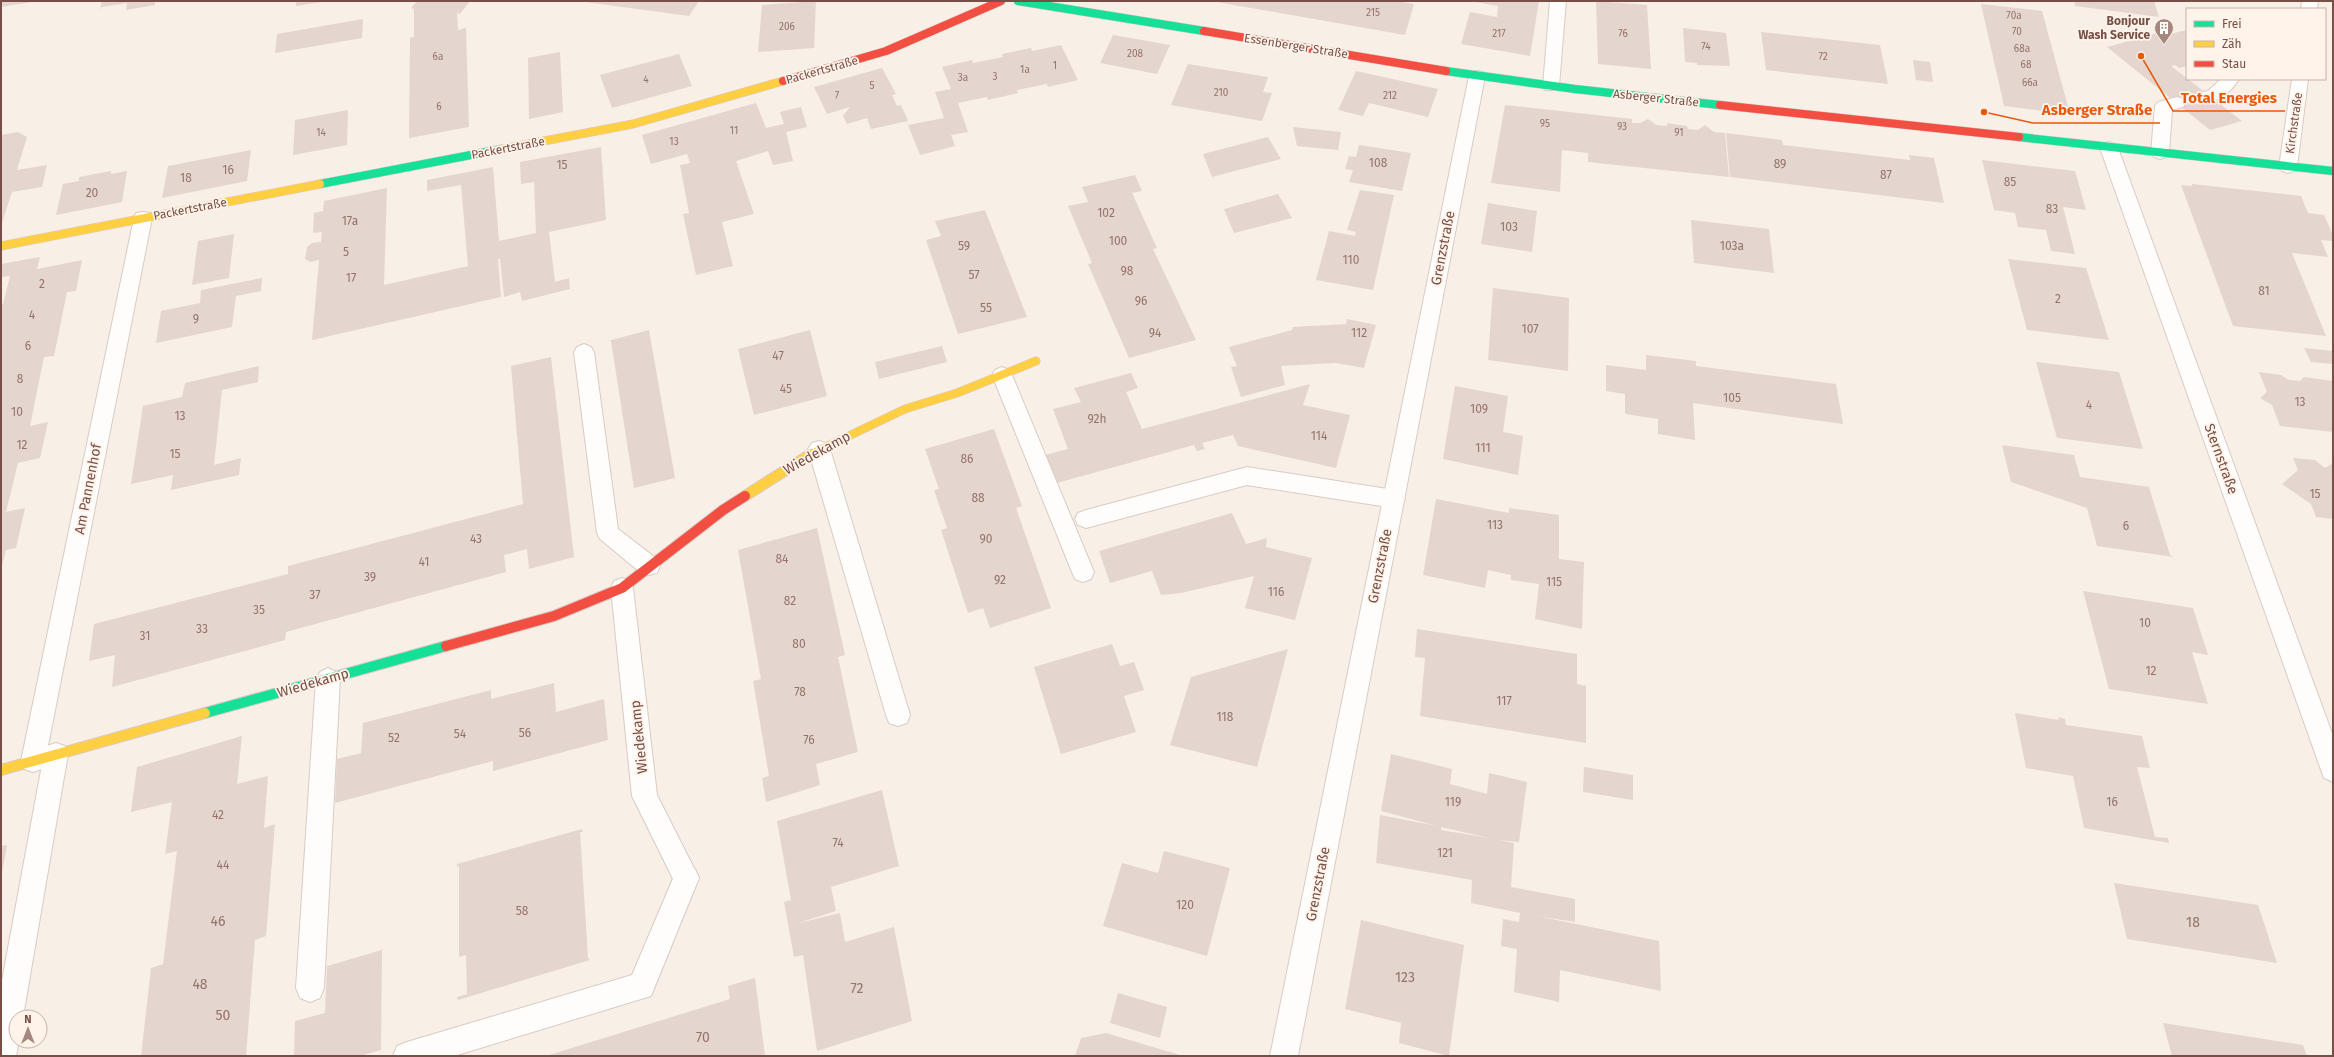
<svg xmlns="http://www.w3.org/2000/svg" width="2334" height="1057" viewBox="0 0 2334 1057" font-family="'Fira Sans',sans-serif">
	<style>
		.building { fill: #e5d5cf; fill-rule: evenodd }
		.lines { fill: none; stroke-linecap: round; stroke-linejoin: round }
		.lane-casing { stroke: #d9cbc5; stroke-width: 2 }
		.street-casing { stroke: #d9cbc5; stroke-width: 2 }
		.fast-far1-casing { stroke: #d9cac4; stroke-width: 9 }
		.fast-casing { stroke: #d9cac4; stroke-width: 12 }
		.slow-far1-casing { stroke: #d9cac4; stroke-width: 9 }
		.slow-casing { stroke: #d9cac4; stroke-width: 12 }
		.jam-far1-casing { stroke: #d9cac4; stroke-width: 9 }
		.jam-casing { stroke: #d9cac4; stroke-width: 12 }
		.lane { fill: #fefdfb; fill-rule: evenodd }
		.street { fill: #fefdfb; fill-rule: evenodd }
		.fast-far1 { stroke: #16e098; stroke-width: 8 }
		.fast { stroke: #16e098; stroke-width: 10 }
		.slow-far1 { stroke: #ffcf43; stroke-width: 8 }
		.slow { stroke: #ffcf43; stroke-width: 10 }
		.jam-far1 { stroke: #f24e42; stroke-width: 8 }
		.jam { stroke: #f24e42; stroke-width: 10 }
		.labels { text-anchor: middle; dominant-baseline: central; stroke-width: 3.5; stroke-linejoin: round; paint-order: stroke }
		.far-number-label { font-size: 10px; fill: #95736a }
		.far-poi-label { font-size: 12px; font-weight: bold; fill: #784f46; stroke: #fff3ea; text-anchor: end }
		.far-street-label { font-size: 12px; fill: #784f46; stroke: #fff3ea }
		.number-label { font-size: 12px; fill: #95736a }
		.street-label { font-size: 14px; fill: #784f46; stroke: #fff3ea }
		.near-number-label { font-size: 14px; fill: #95736a }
		.leader { fill: none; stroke: #e8590c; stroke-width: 1.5 }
		.callout-dot { fill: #e8590c; stroke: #fff3ea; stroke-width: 1.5 }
		.callout-label { font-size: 15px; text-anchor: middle; font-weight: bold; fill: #e8590c; stroke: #fff3ea; stroke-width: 3.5; stroke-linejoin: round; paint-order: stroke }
	</style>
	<rect width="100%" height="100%" fill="#f8efe7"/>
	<g class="building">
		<path d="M1,1h31v1l-31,5z"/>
		<path d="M102,1h53v4l-29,5 1,-7 -25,4 -2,3z"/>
		<path d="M296,1h26v1l-26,4z"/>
		<path d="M417,1h53l-10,13 -3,-1 1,17 8,-2 3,99 -60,11 1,-100 4,-1v-28l-3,-1z"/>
		<path d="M578,1h121l-10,15z"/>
		<path d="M816,1l-2,47 -56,4 4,-47z"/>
		<path d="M1211,1h185l18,3 -9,31z"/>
		<path d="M1470,1h69l-9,55 -69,-12 9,-32 27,5 1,-11z"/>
		<path d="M1596,1l51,4 4,64 -53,-5z"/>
		<path d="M2074,1h80l5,16 -84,-11z"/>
		<path d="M1981,4l61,7 28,103 -66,-8z"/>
		<path d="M363,19l-1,19 -87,15 2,-19z"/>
		<path d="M1683,28l43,5 4,33 -33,-1v-2l-12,-1z"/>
		<path d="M2187,30v36l-8,2 -4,-3 -4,1 71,55 -32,9 -103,-83 55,-15 4,3z"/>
		<path d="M1761,32l119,13 8,39 -122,-14z"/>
		<path d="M1113,35l57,10 -13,29 -57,-11z"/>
		<path d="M1061,45l17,35 -30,7 -1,-3 -30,6 1,3 -30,7 -1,-3 -29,6 10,29 -17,3 4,11 -35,9 -12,-30 36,-7 -9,-26 16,-3 -9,-22 30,-7 1,3 30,-6 -1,-3 29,-6 1,3z"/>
		<path d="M560,52l3,60 -34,7 -1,-61z"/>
		<path d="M679,54l13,32 -80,22 -12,-33z"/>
		<path d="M1913,60l17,2 3,20 -17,-2z"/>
		<path d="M1188,64l80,13 -5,15 9,1 -10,28 -91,-16z"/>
		<path d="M882,68l14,26 -4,1 5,11 4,-1 7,16 -37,8 -4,-11 -20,6 -4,-8 7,-9 -23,7 -13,-27z"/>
		<path d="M1356,71l82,18 -10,28 -59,-14 -6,13 -25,-6z"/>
		<path d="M756,103l10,25 18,-4 -4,-12 21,-5 6,20 -21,5 7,29 -20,4 -5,-14 -32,10 18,53 -32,8 11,44 -37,9 -13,-61 6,-1 -9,-48 10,-2 -3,-9 -36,10 -9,-29z"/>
		<path d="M1505,105l127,14v4h8l8,-4 8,6 11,1v-3l20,3 1,3 10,1 7,-5 9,7 11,1 4,44 -141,-15v-9l-26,-3 -2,42 -69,-9z"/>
		<path d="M348,110l-1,35 -54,10 2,-35z"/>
		<path d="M1293,127l48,5 -3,18 -41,-4z"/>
		<path d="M18,132l9,5 -10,33 30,-5 -5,22 -30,5 -11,34v-91z"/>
		<path d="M1726,133l56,7 1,5 127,15 -1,-5 25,3 10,45 -214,-26z"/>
		<path d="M1268,137l13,22 -69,18 -9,-23z"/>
		<path d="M1359,145l52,8 -9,38 -53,-9 4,-12 -8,-1 4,-13 7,1z"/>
		<path d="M601,147l5,73 -57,12 6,50 14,-4 1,11 -48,12 -2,-9 -16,5 -4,-38h-2l3,38 -189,43 7,-80 -9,2 -5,-3 2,-12 5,-4 9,-1 1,-10 -9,1 1,-20 9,-2 1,-10 63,-13 -3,97 84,-19 -7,-81 -34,6v-11l66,-13 6,74 37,-8 -2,-51 -13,2 -1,-22z"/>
		<path d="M251,150l-4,31 -85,17 6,-32z"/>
		<path d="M1982,160l93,11 11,39 -23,-3 12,47 -24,-3 -5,-21 -28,-3 -3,-14 -21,-3z"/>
		<path d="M111,171v3l16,-3 -5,31 -66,13 7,-31 16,-3v-4z"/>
		<path d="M1135,175l7,16 -10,2 25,55 -4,1 43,91 -67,18 -41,-94 4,-1 -24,-57 20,-4 -6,-15z"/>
		<path d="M2192,184l109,12 7,17 16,2 9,20v6l-12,-1 7,17 -36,-4 34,83 -93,-10 -52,-141 11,1z"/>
		<path d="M1360,190l34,5 -21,95 -57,-10 13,-49 26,5 1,-4 -9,-2z"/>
		<path d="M1278,194l14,24 -58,15 -10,-24z"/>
		<path d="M1488,203l49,8 -5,41 -51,-8z"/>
		<path d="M985,210l42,107 -69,17 -32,-94 15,-4 -6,-15z"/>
		<path d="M1691,220l78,9 5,44 -80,-10z"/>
		<path d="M234,234l-5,44 -37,7 6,-44z"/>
		<path d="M40,257l-3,12 45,-9 -6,31 -9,1 -13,64 -10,1 -14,69 18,-4 -8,36 -22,5 -12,49 19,-4 -9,40 -10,2 -5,20v-265l2,-1 7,-28 -9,1v-13z"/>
		<path d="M2008,259l78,9 23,72 -82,-10z"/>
		<path d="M262,278l-1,13 -25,5 -4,31 -76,16 5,-32 39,-8 1,-13z"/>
		<path d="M1493,288l76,10 -1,73 -80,-11z"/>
		<path d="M1347,319l29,6 -12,43 -28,-5 -55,3 4,19 -44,12 -10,-30 6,-1 -8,-19 63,-17 1,-3 53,-3z"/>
		<path d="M649,330l26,148 -41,10 -23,-147h-3z"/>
		<path d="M810,330l17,66 -73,19 -16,-66z"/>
		<path d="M942,346l5,16 -68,17 -4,-17z"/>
		<path d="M2304,348l29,3v13l-22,-2z"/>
		<path d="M1646,355l50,6v5l140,18 7,40 -150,-21 2,37 -37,-6v-15l-33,-5v-20l-19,-3v-26l40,5z"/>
		<path d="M551,357l23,200 -45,12 -2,-20 -23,6 2,17 -220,60 -1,8 -173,47 3,-32 -26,6 5,-37 194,-50v-8l235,-62 -12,-138z"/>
		<path d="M2036,362l83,10 24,77 -86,-11z"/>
		<path d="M259,366l-1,16 -36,8 -8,75 27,-7 -2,17 -68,15 2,-15 -42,9 12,-78 39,-9 3,-14z"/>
		<path d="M2259,372l22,3 8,5 11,1 4,-4 29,4v51l-53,-6 -8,-21 -12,-7 7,-6z"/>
		<path d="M1131,373l7,15 -12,4 16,37 168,-45 -7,21 47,10 -14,53 -98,-22 -5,-11 -31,8 3,6 -8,2 -3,-6 -137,38 -12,-28 23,-6 -15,-40 28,-7 -7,-14z"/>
		<path d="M1455,386l53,10 -5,36 20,4 -5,39 -75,-16z"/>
		<path d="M994,429l28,77 -6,2 35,100 -61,20 -7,-20 -15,5 -27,-83 6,-2 -13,-38 5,-1 -14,-40z"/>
		<path d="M2002,445l72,10 6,22 69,10 21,68 4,2 -77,-11 -10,-38 -76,-26z"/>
		<path d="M2293,458l22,2 10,8 8,-5v56l-17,-2 -5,-13 -29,-20 16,-14z"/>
		<path d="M1436,499l73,14v-5l50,7v44l25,3 -2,67 -47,-10 4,-35 -28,-4v-5l-23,-5 -3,18 -62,-13z"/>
		<path d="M1232,513l14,31 21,-6 -1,9 46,11 -17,62 -50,-12 9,-32 -73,17 -20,2 -9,-24 -42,12 -11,-32z"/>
		<path d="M817,528l28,127 -7,2 20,95 -42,12 4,21 -54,17 -4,-24 7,-2 -16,-95 8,-2 -23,-129z"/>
		<path d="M2083,591l110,17 15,47 -16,-3 16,52 -99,-15z"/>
		<path d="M1417,629l160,25v30l9,2v57l-166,-27 5,-58 -10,-1z"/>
		<path d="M1112,644l8,22 14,-4 10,28 -20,6 12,36 -75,22 -27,-87z"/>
		<path d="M1288,649l-31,118 -87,-22 21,-68z"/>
		<path d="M554,683l2,29 48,-13 4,41 -115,31v-10l-158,42 2,-44 24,-6 2,-30 128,-33v9z"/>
		<path d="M2015,713l44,7 -1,-3 7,2 1,6 76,11 8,32 -13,-1 18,70 13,1 1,5 -85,-15 -11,-52 -47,-8z"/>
		<path d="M242,736l-5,48 31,-8 -4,52 11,-4 -9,112 -11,4 -9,116h-105l10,-88 12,-4 14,-113 -12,3 7,-52 -41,10 6,-45z"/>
		<path d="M1391,754l61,15 -2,15 37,10 2,-21 38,9 -8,60 -21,-2 16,3 -3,44 64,12v23l-38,-6 122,25 2,50 -101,-21 -1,32 -45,-10 3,-43 -16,-3 2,-27 16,3 1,-9 -49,-10 1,-23 -96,-17 4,-48 57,11 -56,-15zM1441,827l48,11 -48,-8z"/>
		<path d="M1584,767l49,8v25l-50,-8z"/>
		<path d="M882,790l17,76 -68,21 5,24 -41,13 45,-11 5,29 49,-15 18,94 -95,30 -14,-96 -9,2 -10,-55 7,-2 -14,-79z"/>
		<path d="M582,829l1,3h-3l8,126 2,2 -132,40 -1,-3 10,-3 -1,-39 -7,2v-91l-2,1v-3z"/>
		<path d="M7,845l-5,28h-1v-27z"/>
		<path d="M1164,851l66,17 -23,88 -104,-30 19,-63 36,10z"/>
		<path d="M2114,883l144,22 19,58 -150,-24z"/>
		<path d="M1361,920l103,25 -15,111 -50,-13 2,-20 -56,-14z"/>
		<path d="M382,950l-1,100 -21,6h-66l1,-35 30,-8 2,-47z"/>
		<path d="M755,978l10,78h-219l184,-57 -2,-13z"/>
		<path d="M1118,993l49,14 -7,31 -50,-15z"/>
		<path d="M2163,1023l140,22 4,11h-135z"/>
		<path d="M1106,1033l77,23h-108l6,-18z"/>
	</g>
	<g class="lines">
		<g class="lane-casing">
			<g id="lane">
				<path d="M2221,79h18c-7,12 -21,25 -36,21l-3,-4 3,-4 5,-1z"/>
				<path d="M2177,97l6,2 3,4 -3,4 -11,3 -3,43 -3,4 -6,2 -6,-2 -3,-4 4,-47 3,-4z"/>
				<path d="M584,344l7,3 3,5 24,177 39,30 3,7 -3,7 -8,2 -8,-2 -41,-34 -3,-6 -23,-181 3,-5z"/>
				<path d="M1002,367l7,3 3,5 82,197 -3,7 -8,3 -8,-3 -3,-7 -80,-197 3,-5z"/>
				<path d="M819,441l7,2 4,6 80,266 -3,8 -9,3 -9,-3 -3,-8 -78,-266 4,-6z"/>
				<path d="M1247,467l147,23 8,3 3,6 -3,6 -8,3 -147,-23 -161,43 -8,-3 -3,-6 3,-6 8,-3z"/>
				<path d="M328,668l8,4 4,7 -16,309 -4,10 -10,4 -10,-4 -4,-10 20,-309 4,-7z"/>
				<path d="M56,743l9,3 3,8 -45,263h-7v24h3l-3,15h-15v-70l43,-232 3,-8z"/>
				<path d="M686,865l9,4 4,9 -48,118 -197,60h-61l4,-10 10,-4 225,-67 45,-106z"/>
			</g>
		</g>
		<g class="street-casing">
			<g id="street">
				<path d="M1550,1h16l-7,85 -2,4h-12l-2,-4z"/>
				<path d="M2302,1h16l-1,8h-16z"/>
				<path d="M1477,71l6,1 2,4 -187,980h-28l199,-980 2,-4z"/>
				<path d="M2292,79h16l-11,88 -3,4 -6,2 -6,-2 -3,-4z"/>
				<path d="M2109,142l6,2 3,4 215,588v46l-9,-4 -3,-8 -221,-622 3,-4z"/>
				<path d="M143,212l7,1 2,5 -107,543 -3,8 -9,3 -9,-3 -3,-8 113,-543 2,-5z"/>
				<path d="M622,578l8,3 3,7 24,207 42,83 -4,9 -9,4 -9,-4 -45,-91 -21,-208 3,-7z"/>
			</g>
		</g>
		<g class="fast-far1-casing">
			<g id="fast-far1">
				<path d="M1018,1l186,30"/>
				<path d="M1446,71l129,18 145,16"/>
				<path d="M2019,137l314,34"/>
				<path d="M320,184l182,-35"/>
			</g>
		</g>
		<g class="fast-casing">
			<path id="fast" d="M205,713l241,-67"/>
		</g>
		<g class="slow-far1-casing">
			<g id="slow-far1">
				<path d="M502,149l131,-25 150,-43"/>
				<path d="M1,246l319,-62"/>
				<path d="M809,455l96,-46 52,-16 79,-32"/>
			</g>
		</g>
		<g class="slow-casing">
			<g id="slow">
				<path d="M745,496l66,-42"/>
				<path d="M1,770l204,-57"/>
			</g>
		</g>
		<g class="jam-far1-casing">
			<g id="jam-far1">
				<path d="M1204,31l242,40"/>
				<path d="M783,81l103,-30 115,-50"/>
				<path d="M1720,105l299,32"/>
			</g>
		</g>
		<g class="jam-casing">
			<path id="jam" d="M446,646l108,-30 68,-28 101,-78 22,-14"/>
		</g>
		<use href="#lane" class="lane"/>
		<use href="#street" class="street"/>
		<use href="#fast-far1" class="fast-far1"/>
		<use href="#fast" class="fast"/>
		<use href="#slow-far1" class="slow-far1"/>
		<use href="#slow" class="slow"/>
		<use href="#jam-far1" class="jam-far1"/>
		<use href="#jam" class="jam"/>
	</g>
	<defs>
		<g id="building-pin" transform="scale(1)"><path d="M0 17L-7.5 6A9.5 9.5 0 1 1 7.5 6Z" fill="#a5877e" stroke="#fff3ea"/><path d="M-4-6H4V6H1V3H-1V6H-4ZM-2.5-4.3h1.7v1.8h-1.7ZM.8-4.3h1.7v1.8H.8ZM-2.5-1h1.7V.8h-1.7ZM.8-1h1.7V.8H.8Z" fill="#fff"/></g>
	</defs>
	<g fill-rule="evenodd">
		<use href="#building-pin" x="2164" y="28"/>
	</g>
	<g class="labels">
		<g class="far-number-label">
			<text x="1373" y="13">215</text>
			<text x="2014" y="16">70a</text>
			<text x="787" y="27">206</text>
			<text x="2017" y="32">70</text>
			<text x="1499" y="34">217</text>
			<text x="1623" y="34">76</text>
			<text x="1706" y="47">74</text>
			<text x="2022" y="49">68a</text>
			<text x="1135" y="54">208</text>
			<text x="438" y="57">6a</text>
			<text x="1823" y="57">72</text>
			<text x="2026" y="65">68</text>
			<text x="1055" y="66">1</text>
			<text x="1025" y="70">1a</text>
			<text x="995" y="77">3</text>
			<text x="963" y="78">3a</text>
			<text x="646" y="80">4</text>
			<text x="2030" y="83">66a</text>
			<text x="872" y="86">5</text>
			<text x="1221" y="93">210</text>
			<text x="837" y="96">7</text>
			<text x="1390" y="96">212</text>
			<text x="439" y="107">6</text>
			<text x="1545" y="124">95</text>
			<text x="1622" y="127">93</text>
			<text x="734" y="131">11</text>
			<text x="321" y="133">14</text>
			<text x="1679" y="133">91</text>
			<text x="674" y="142">13</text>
		</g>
		<g class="far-poi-label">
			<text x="2150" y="21">Bonjour<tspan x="2150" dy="14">Wash Service</tspan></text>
		</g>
		<g class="far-street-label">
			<text transform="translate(1296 46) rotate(9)">Essenberger Straße</text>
			<text transform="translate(822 70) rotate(-16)">Packertstraße</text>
			<text transform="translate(1656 98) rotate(6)">Asberger Straße</text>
			<text transform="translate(2294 123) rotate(-82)">Kirchstraße</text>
			<text transform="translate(508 148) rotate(-11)">Packertstraße</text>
			<text transform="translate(190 209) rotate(-11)">Packertstraße</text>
		</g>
		<g class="number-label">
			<text x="1378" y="163">108</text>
			<text x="1780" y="164">89</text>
			<text x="562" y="165">15</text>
			<text x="228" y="170">16</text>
			<text x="1886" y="175">87</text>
			<text x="186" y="178">18</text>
			<text x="2010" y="182">85</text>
			<text x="92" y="193">20</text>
			<text x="2052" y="209">83</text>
			<text x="1106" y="213">102</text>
			<text x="350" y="221">17a</text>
			<text x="1509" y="227">103</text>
			<text x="1118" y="241">100</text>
			<text x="964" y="246">59</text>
			<text x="1732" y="246">103a</text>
			<text x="346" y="252">5</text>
			<text x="1351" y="260">110</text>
			<text x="1127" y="271">98</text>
			<text x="974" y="275">57</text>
			<text x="351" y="278">17</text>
			<text x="42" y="284">2</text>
			<text x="2264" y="291">81</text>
			<text x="2058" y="299">2</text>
			<text x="1141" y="301">96</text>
			<text x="986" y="308">55</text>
			<text x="32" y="315">4</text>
			<text x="196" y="319">9</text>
			<text x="1530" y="329">107</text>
			<text x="1155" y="333">94</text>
			<text x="1359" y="333">112</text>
			<text x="28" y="346">6</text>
			<text x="778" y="356">47</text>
			<text x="20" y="379">8</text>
			<text x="786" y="389">45</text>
			<text x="1732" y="398">105</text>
			<text x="2300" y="402">13</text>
			<text x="2089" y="405">4</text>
			<text x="1479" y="409">109</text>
			<text x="17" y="412">10</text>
			<text x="180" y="416">13</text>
			<text x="1097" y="419">92h</text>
			<text x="1319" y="436">114</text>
			<text x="22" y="445">12</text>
			<text x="1483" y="448">111</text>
			<text x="175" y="454">15</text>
			<text x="967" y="459">86</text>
			<text x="2315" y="494">15</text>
			<text x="978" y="498">88</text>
			<text x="1495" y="525">113</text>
			<text x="2126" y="526">6</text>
			<text x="476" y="539">43</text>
			<text x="986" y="539">90</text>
			<text x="782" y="559">84</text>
			<text x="424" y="562">41</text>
			<text x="370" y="577">39</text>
			<text x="1000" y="580">92</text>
			<text x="1554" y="582">115</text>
			<text x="1276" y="592">116</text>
			<text x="315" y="595">37</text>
			<text x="790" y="601">82</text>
			<text x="259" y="610">35</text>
			<text x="2145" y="623">10</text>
			<text x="202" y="629">33</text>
			<text x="145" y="636">31</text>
			<text x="799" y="644">80</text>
			<text x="2151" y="671">12</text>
			<text x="800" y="692">78</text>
			<text x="1504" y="701">117</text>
			<text x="1225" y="717">118</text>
			<text x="525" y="733">56</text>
			<text x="460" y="734">54</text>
			<text x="394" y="738">52</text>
			<text x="809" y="740">76</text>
			<text x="1453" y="802">119</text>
			<text x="2112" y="802">16</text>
			<text x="218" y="815">42</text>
			<text x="838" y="843">74</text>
			<text x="1445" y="853">121</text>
			<text x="223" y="865">44</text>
			<text x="1185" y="905">120</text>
			<text x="522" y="911">58</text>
		</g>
		<g class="street-label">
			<text transform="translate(1443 248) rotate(-79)">Grenzstraße</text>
			<text transform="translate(817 453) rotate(-29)">Wiedekamp</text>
			<text transform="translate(2221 459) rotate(70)">Sternstraße</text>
			<text transform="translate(88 489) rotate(-79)">Am Pannenhof</text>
			<text transform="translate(1380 566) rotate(-79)">Grenzstraße</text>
			<text transform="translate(313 683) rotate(-16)">Wiedekamp</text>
			<text transform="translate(639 737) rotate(-96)">Wiedekamp</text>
			<text transform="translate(1318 884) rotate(-79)">Grenzstraße</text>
		</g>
		<g class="near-number-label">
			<text x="218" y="921">46</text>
			<text x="2193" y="922">18</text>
			<text x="1405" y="977">123</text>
			<text x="200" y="984">48</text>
			<text x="857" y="988">72</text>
			<text x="223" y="1015">50</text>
			<text x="703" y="1037">70</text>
		</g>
	</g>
	<path class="leader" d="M2141 56L2173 111H2285M1984 112L2033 123H2160"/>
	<g class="callout-dot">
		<circle cx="2141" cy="56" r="4"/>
		<circle cx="1984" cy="112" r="4"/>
	</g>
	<g class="callout-label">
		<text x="2229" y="103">Total Energies</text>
		<text x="2097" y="115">Asberger Straße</text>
	</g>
	<rect width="2334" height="1057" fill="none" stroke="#784f46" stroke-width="4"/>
	<rect x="2186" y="8" width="140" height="72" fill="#fff3ea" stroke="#c9b1a8"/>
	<rect x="2194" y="21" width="20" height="6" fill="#16e098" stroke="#c9b1a8"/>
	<text x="2222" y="28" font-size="12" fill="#784f46">Frei</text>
	<rect x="2194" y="41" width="20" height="6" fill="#ffcf43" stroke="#c9b1a8"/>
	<text x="2222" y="48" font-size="12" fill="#784f46">Zäh</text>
	<rect x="2194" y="61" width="20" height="6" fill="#f24e42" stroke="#c9b1a8"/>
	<text x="2222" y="68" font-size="12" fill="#784f46">Stau</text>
	<g transform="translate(28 1029)"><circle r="19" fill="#fff3ea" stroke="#c9b1a8"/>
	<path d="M0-3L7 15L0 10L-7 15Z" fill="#a5877e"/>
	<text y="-6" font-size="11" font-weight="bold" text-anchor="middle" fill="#784f46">N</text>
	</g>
</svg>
